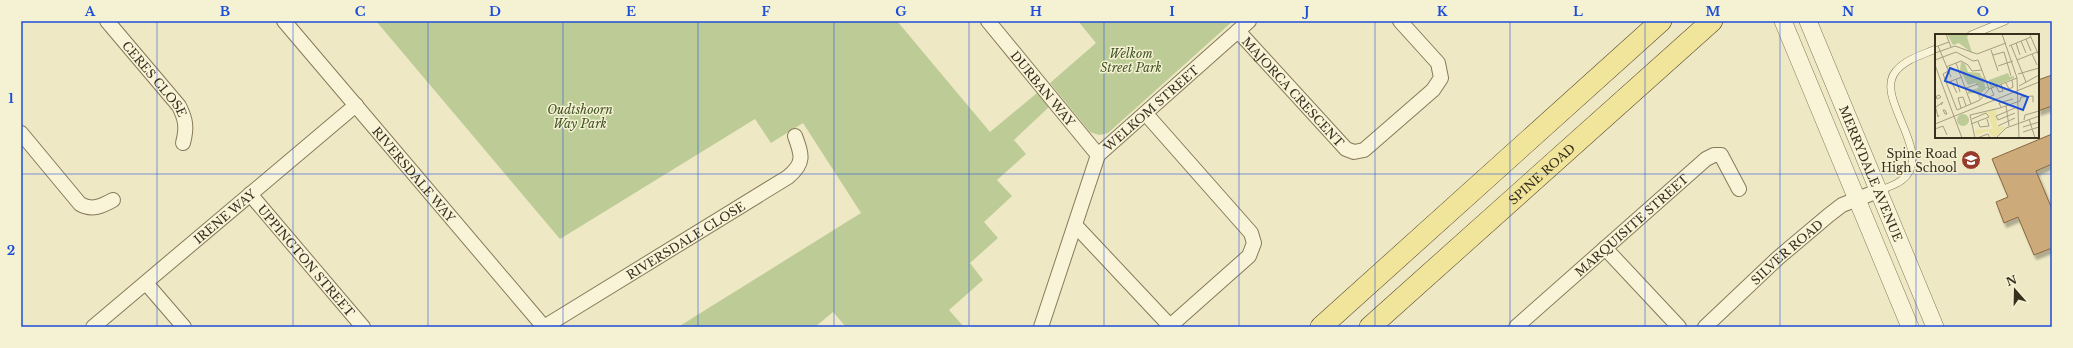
<svg xmlns="http://www.w3.org/2000/svg" width="2073" height="348" viewBox="0 0 2073 348" font-family="'Libre Baskerville',serif">
	<style>
		.green { fill: #bdcc97 }
		.building { fill: #ccaa7a; stroke: #876840; filter: url(#shadow) }
		.lines { fill: none; stroke-linecap: round; stroke-linejoin: round }
		.service-casing { stroke: #887a5a; stroke-width: 8 }
		.minor-casing { stroke: #887a5a; stroke-width: 16 }
		.tertiary-casing { stroke: #887a5a; stroke-width: 18 }
		.primary-casing { stroke: #56482e; stroke-width: 22 }
		.service { stroke: #f9f4d7; stroke-width: 7 }
		.minor { stroke: #f9f4d7; stroke-width: 14 }
		.tertiary { stroke: #f9f4d7; stroke-width: 17 }
		.primary { stroke: #f1e59c; stroke-width: 21 }
		.grid { fill: none; stroke: #1d4ed8; stroke-width: 1; stroke-opacity: 0.55 }
		.labels { text-anchor: middle; dominant-baseline: central; stroke-width: 3; stroke-linejoin: round; paint-order: stroke }
		.park-label { font-size: 12px; font-style: italic; fill: #415525; stroke: #f5f1d3 }
		.street-label { font-size: 12px; fill: #382f1e; stroke: #f5f1d3 }
		.poi-label { font-size: 12px; fill: #382f1e; stroke: #f5f1d3; text-anchor: end }
		.inset-road { fill: none; stroke: #a59e82; stroke-width: 1 }
		.view { fill: #1d4ed8; fill-opacity: 0.15; stroke: #1d4ed8; stroke-width: 2 }
		.inset-edge { fill: none; stroke: #382f1e; stroke-width: 2 }
		.neatline { fill: none; stroke: #1d4ed8; stroke-width: 1.5 }
		.grid-label { font-size: 13px; text-anchor: middle; font-weight: bold; fill: #1d4ed8 }
	</style>
	<defs>
		<filter id="shadow"><feDropShadow dx="2.5" dy="4.5" stdDeviation="1" flood-color="#0004"/></filter>
	</defs>
	<rect width="100%" height="100%" fill="#eee8c4"/>
	<g class="green">
		<path d="M376,21h521l93,111 47,-39 12,14 -35,33 12,14 -29,26 15,16 -28,26 14,16 -28,25 13,17 -34,30 15,17h-118l-13,-15 -18,15h-137l183,-114 -58,-90 -32,20 -16,-24 -195,120z"/>
		<path d="M1078,21h155l-125,112 -9,2 -9,-3 -40,-49 46,-40z"/>
	</g>
	<g class="building">
		<path d="M2052,75v31l-14,5v-31z"/>
		<path d="M2052,134v30l-16,7 16,38v39l-18,7 -16,-38 -14,6 -8,-21 12,-5 -16,-38z"/>
	</g>
	<g class="lines">
		<g class="service-casing">
			<g id="service">
				<path d="M1971,35l34,-14"/>
				<path d="M1878,191c10,-4 22,-7 29,-16 22,-28 -33,-79 -11,-104 10,-12 26,-16 40,-22"/>
			</g>
		</g>
		<g class="minor-casing">
			<g id="minor">
				<path id="s1" d="M107,21l72,85c7,14 8,22 4,37"/>
				<path id="s2" d="M284,21l260,306"/>
				<path id="s3" d="M988,21l110,134"/>
				<path id="s4" d="M1238,31l108,118 8,3 10,-2 69,-60 8,-12 -3,-15 -38,-42"/>
				<path d="M1146,114l105,119 3,10 -5,13 -80,71"/>
				<path d="M21,133l59,71c12,7 22,2 33,-4"/>
				<path id="s5" d="M250,194l113,133"/>
				<path d="M1075,225l95,101"/>
				<path d="M1605,248l74,79"/>
				<path d="M146,283l38,44"/>
				<path id="s6" d="M93,327l263,-222"/>
				<path id="s7" d="M544,327l244,-150c17,-14 14,-22 7,-41"/>
				<path id="s8" d="M1041,327l57,-172 151,-134"/>
				<path id="s9" d="M1516,327l190,-168 8,-4h7l18,34"/>
				<path id="s10" d="M1705,327l73,-69 51,-43 13,-10 36,-14"/>
			</g>
		</g>
		<g class="tertiary-casing">
			<g id="tertiary">
				<path d="M1783,21l127,306"/>
				<path id="s11" d="M1808,21l127,306"/>
			</g>
		</g>
		<g class="primary-casing">
			<g id="primary">
				<path d="M1321,327l340,-306"/>
				<path id="s12" d="M1370,327l342,-306"/>
			</g>
		</g>
		<use href="#service" class="service"/>
		<use href="#minor" class="minor"/>
		<use href="#tertiary" class="tertiary"/>
		<use href="#primary" class="primary"/>
	</g>
	<path class="grid" d="M157,21v306M293,21v306M428,21v306M563,21v306M698,21v306M834,21v306M969,21v306M1104,21v306M1239,21v306M1375,21v306M1510,21v306M1645,21v306M1780,21v306M1916,21v306M21,174h2031"/>
	<defs>
		<g id="school-disc" transform="scale(1)"><circle r="9.5" fill="#973c2a" stroke="#f5f1d3"/><path d="M0-5L7-2L0 1L-7-2ZM-4 1L0 2.5L4 1V4Q0 6-4 4Z" fill="#fff"/></g>
	</defs>
	<g fill-rule="evenodd">
		<use href="#school-disc" x="1971" y="160"/>
	</g>
	<g class="labels">
		<g class="park-label">
			<text x="1131" y="53">Welkom<tspan x="1131" dy="14">Street Park</tspan></text>
			<text x="580" y="109">Oudtshoorn<tspan x="580" dy="14">Way Park</tspan></text>
		</g>
		<g class="street-label">
			<text stroke="none"><textPath href="#s1" startOffset="75">CERES CLOSE</textPath></text>
			<text stroke="none"><textPath href="#s3" startOffset="87">DURBAN WAY</textPath></text>
			<text stroke="none"><textPath href="#s4" startOffset="82">MAJORCA CRESCENT</textPath></text>
			<text stroke="none"><textPath href="#s8" startOffset="252">WELKOM STREET</textPath></text>
			<text stroke="none"><textPath href="#s2" startOffset="201">RIVERSDALE WAY</textPath></text>
			<text stroke="none"><textPath href="#s12" startOffset="230">SPINE ROAD</textPath></text>
			<text stroke="none"><textPath href="#s11" startOffset="165">MERRYDALE AVENUE</textPath></text>
			<text stroke="none"><textPath href="#s6" startOffset="172">IRENE WAY</textPath></text>
			<text stroke="none"><textPath href="#s9" startOffset="154">MARQUISITE STREET</textPath></text>
			<text stroke="none"><textPath href="#s7" startOffset="166">RIVERSDALE CLOSE</textPath></text>
			<text stroke="none"><textPath href="#s10" startOffset="111">SILVER ROAD</textPath></text>
			<text stroke="none"><textPath href="#s5" startOffset="87">UPPINGTON STREET</textPath></text>
		</g>
		<g class="poi-label">
			<text x="1957" y="153">Spine Road<tspan x="1957" dy="14">High School</tspan></text>
		</g>
	</g>
	<g transform="translate(1935 34)">
		<rect width="104" height="104" fill="#eee8c4"/>
		<path d="M12,0h22l-2,3 5,16 -13,-10 -6,2zM26,28l4,2 3,8 12,1 2,5 2,-1 1,10h3l-7,6 -1,7 -3,-8 -9,2v-3l11,-3 -3,-5 -8,2 -8,-15zM73,39l2,4 4,-1v2l-24,10 -1,-8zM22 86a6 6 0 1 1 12 0a6 6 0 1 1-12 0Z" fill="#bdcc97"/>
		<path d="M61,75l1,18h8l-10,11 -7,-7 -12,4 -1,-5 18,-1 -5,-15h-8z" fill="#eae3a1"/>
		<path class="inset-road" d="M11,0l5,13M67,0l15,44 2,60M95,1l9,21M91,5l5,12M86,7l5,12M81,9l4,12M76,11l15,37M3,12l13,31M74,12l22,-9M0,13l14,-5M56,16l7,21M0,19l20,-7 22,8 29,-11M97,20l5,11M58,21l11,-3 7,24M0,26l21,-8 17,9 5,-1 11,29M82,26l20,-8M21,29l15,41M0,31l27,73M63,32l15,-5M11,33l15,-6 7,4 4,6 10,-1M13,37l-5,3 14,36 23,-10 9,-11 28,-11M83,40l21,-6M21,45l4,13M16,47l6,12M11,49l16,-6M71,49l3,6 4,-2 -1,-7M61,52l3,6 4,-1 -2,-7M84,52l20,-11M31,54l12,-4M0,63l4,-2 2,2 -4,2 -1,-3M51,64l8,-3 -3,-7M0,71l3,12 1,-2M71,72l3,20M1,73l7,-5 -2,3M66,73l-2,-4 14,-4M26,74l-3,-10 5,-1 3,9M80,74l-19,8 2,4 17,-7M8,76h2l2,4h-2zM35,81l30,-7 20,-7 1,-4 12,-1v6M35,81l5,23M94,85l6,19M89,86l1,-5 14,-4M43,88l2,5 9,-1 -2,-7M0,90l104,-42M36,90l18,-7 -3,-4 -14,6M63,92l17,-8M88,93l16,-5M0,95l8,-3 4,9M88,98l16,-5M42,104l11,-4 2,4M61,104l10,-10 33,-12"/>
		<path class="view" d="M15,34l78,29 -5,13 -78,-29z"/>
		<rect width="104" height="104" class="inset-edge"/>
	</g>
	<rect width="2073" height="348" fill="none" stroke="#f5f1d3" stroke-width="44"/>
	<g transform="translate(2015 290) rotate(340)" stroke="#f5f1d3" stroke-width="3" paint-order="stroke">
	<path d="M0-3L7 15L0 10L-7 15Z" fill="#382f1e"/>
	<text y="-6" font-size="11" font-weight="bold" text-anchor="middle" fill="#382f1e">N</text>
	</g>
	<rect x="22" y="22" width="2029" height="304" class="neatline"/>
	<g class="grid-label">
		<text x="90" y="16">A</text>
		<text x="225" y="16">B</text>
		<text x="360" y="16">C</text>
		<text x="495" y="16">D</text>
		<text x="631" y="16">E</text>
		<text x="766" y="16">F</text>
		<text x="901" y="16">G</text>
		<text x="1036" y="16">H</text>
		<text x="1172" y="16">I</text>
		<text x="1307" y="16">J</text>
		<text x="1442" y="16">K</text>
		<text x="1578" y="16">L</text>
		<text x="1713" y="16">M</text>
		<text x="1848" y="16">N</text>
		<text x="1983" y="16">O</text>
		<text x="11" y="103">1</text>
		<text x="11" y="255">2</text>
	</g>
</svg>
